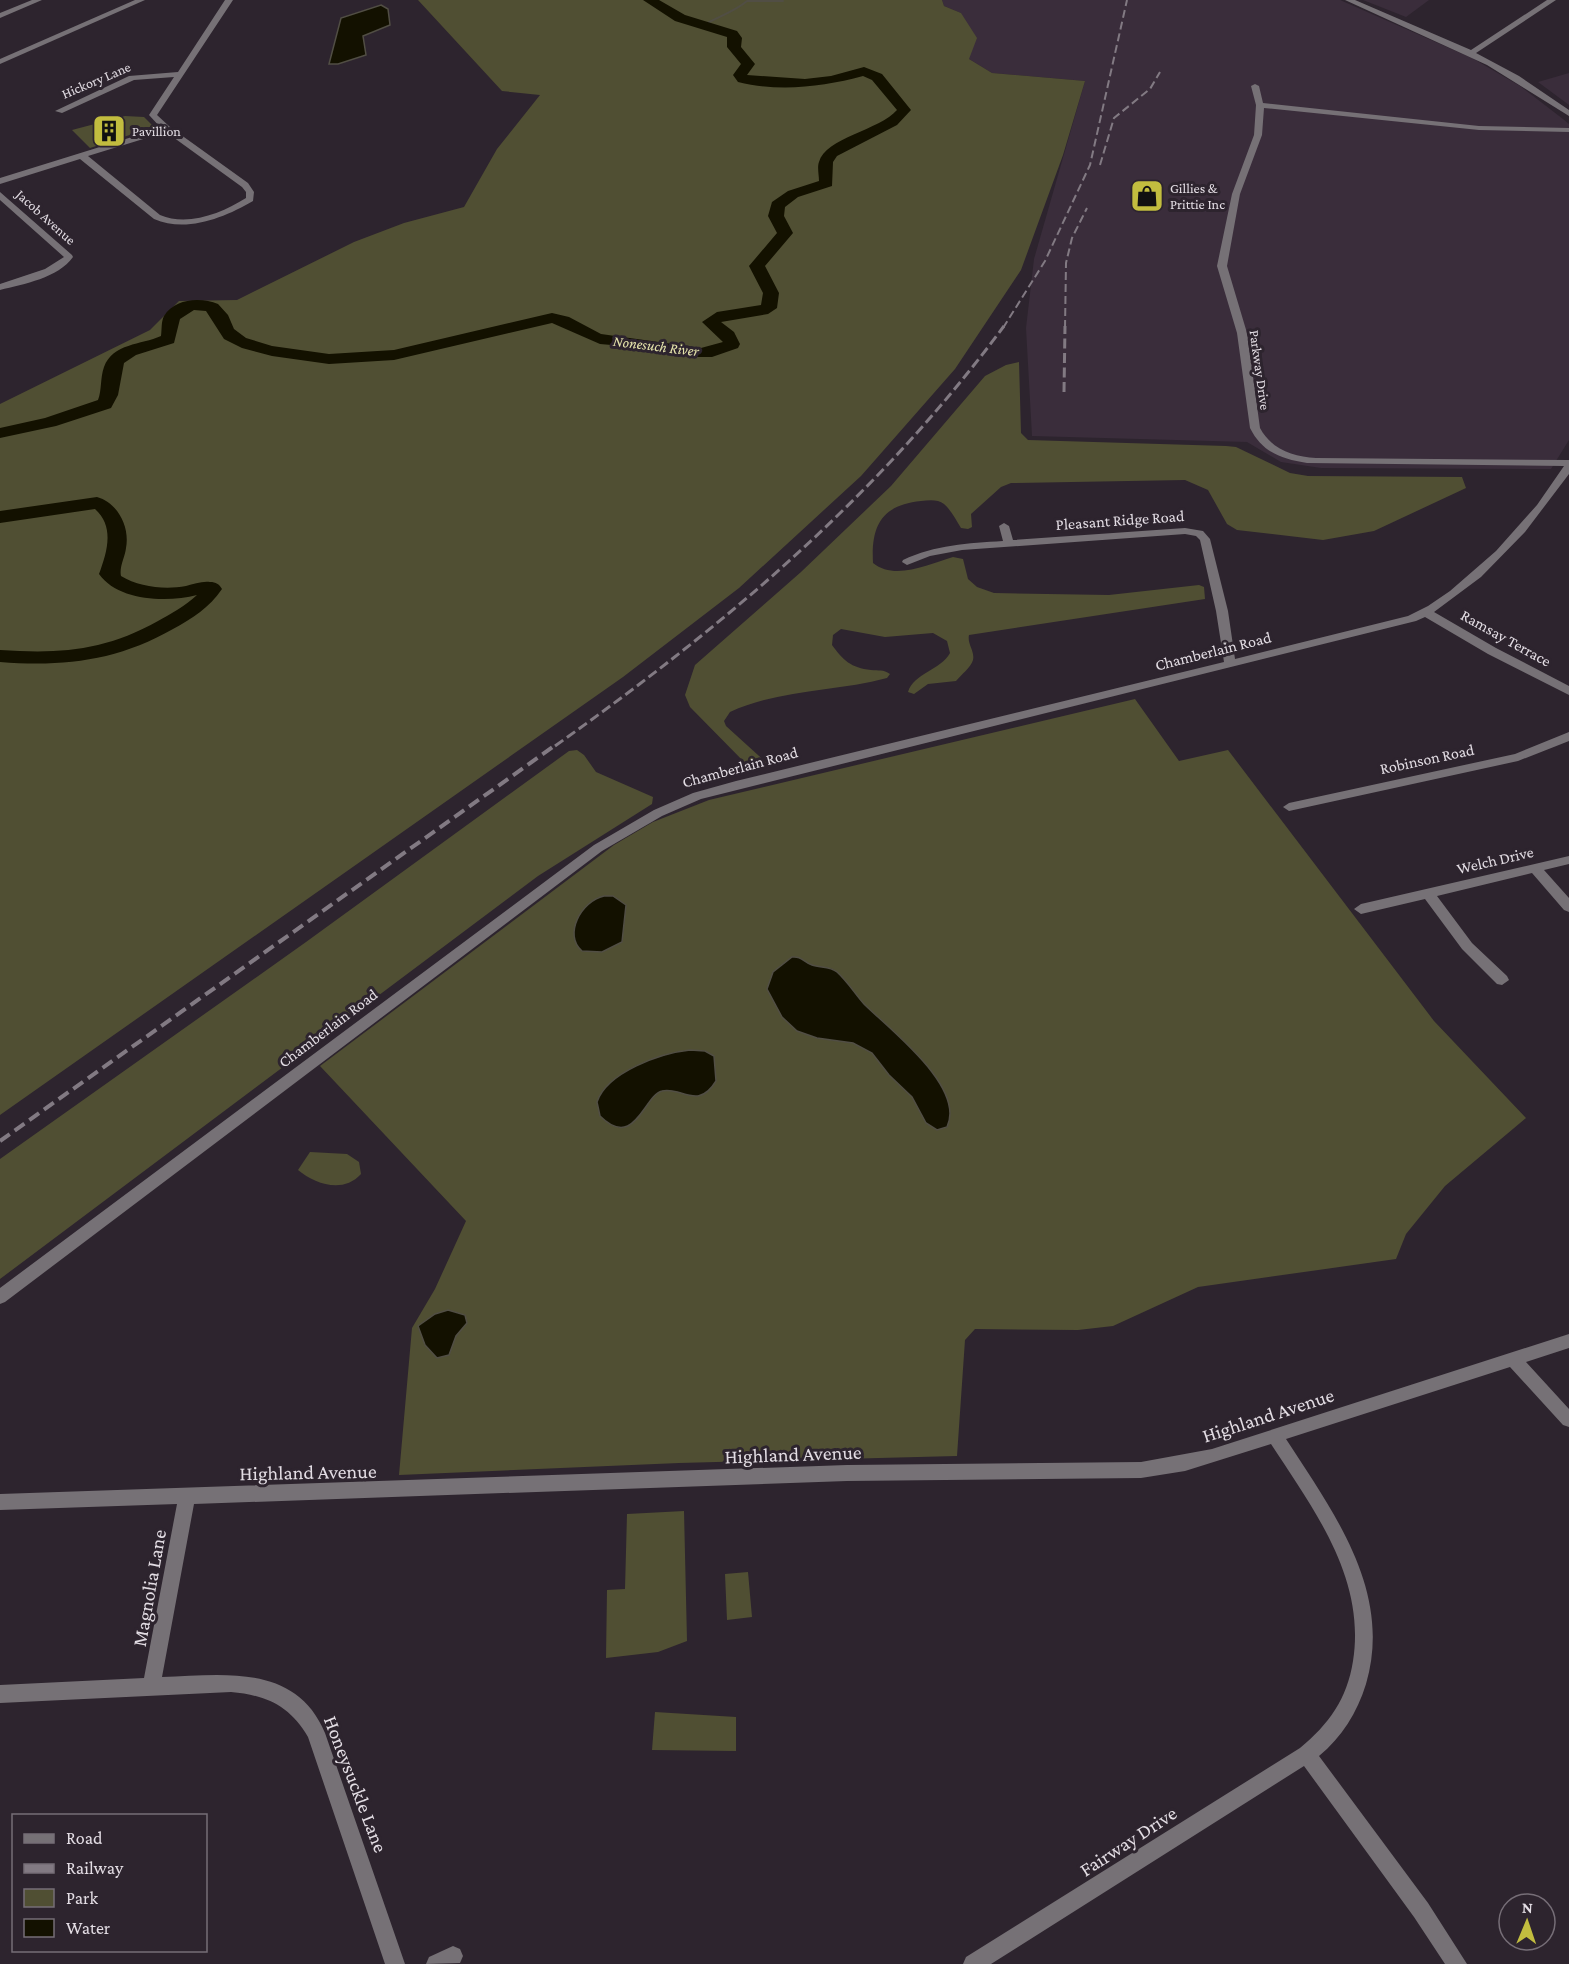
<svg xmlns="http://www.w3.org/2000/svg" width="1569" height="1964" viewBox="0 0 1569 1964" font-family="'Crimson Pro',serif">
	<style>
		.built { fill: #3a2d3b }
		.green { fill: #504f33 }
		.water { fill: #131100; stroke: #514e44; stroke-width: 1.5 }
		.lines { fill: none; stroke-linecap: round; stroke-linejoin: round }
		.stream { stroke: #514e44; stroke-width: 2 }
		.river { fill: #131100; fill-rule: evenodd }
		.minor { fill: #767176; fill-rule: evenodd }
		.rail-far2 { stroke: #827a83; stroke-width: 2; stroke-dasharray: 8 4; stroke-linecap: butt }
		.rail-far1 { stroke: #827a83; stroke-width: 3; stroke-dasharray: 10 4.5; stroke-linecap: butt }
		.rail { stroke: #827a83; stroke-width: 4; stroke-dasharray: 12 6; stroke-linecap: butt }
		.labels { text-anchor: middle; dominant-baseline: central; stroke-width: 6; stroke-linejoin: round; paint-order: stroke }
		.far-street-label { font-size: 14px; fill: #e3dde4; stroke: #2d242e }
		.far-poi-label { font-size: 14px; fill: #e3dde4; stroke: #2d242e; text-anchor: start }
		.far-water-label { font-size: 15px; font-style: italic; fill: #e6e5ac; stroke: #2d242e }
		.street-label { font-size: 16px; fill: #e3dde4; stroke: #2d242e }
		.near-street-label { font-size: 20px; fill: #e3dde4; stroke: #2d242e }
	</style>
	<rect width="100%" height="100%" fill="#2d242e"/>
	<g class="built">
		<path d="M942,0h398l132,58 48,28 43,33 6,5v316l-18,29 -230,-1 -40,-6 -34,-20 -215,-6 -6,-108 8,-69 51,-178 -93,-8 -23,-14 -8,-46 -17,-7z"/>
		<path d="M1363,0h66l-23,17z"/>
		<path d="M1569,73v32l-31,-23z"/>
	</g>
	<g class="green">
		<path d="M418,0h524l2,6 17,7 16,25 -8,21 23,14 93,8 -22,74 -42,115 -66,99 -94,107 -122,112 -116,89 -623,438v-711l150,-74 29,-29 58,-1 117,-58 50,-19 60,-16 33,-58 43,-54 -38,-4z"/>
		<path d="M125,116l19,1 10,10 -64,21 -18,-18z"/>
		<path d="M1019,362l2,71 7,7 198,6 10,1 54,26 18,3 154,1 4,11 -92,43 -51,9 -86,-10 -10,-6 -19,-34 -23,-10 -174,3 -10,4 -30,27 1,13 -4,2 -7,-1c-5,-8 -10,-18 -17,-24 -6,-5 -15,-4 -23,-3 -39,4 -50,24 -48,62 22,18 56,1 80,-6l10,2 5,20 9,8 17,6 115,2 90,-10 5,2 1,12 -236,36c-2,9 6,16 4,25 -2,7 -12,15 -17,21l-28,3 -14,10 -6,-2c6,-19 33,-22 42,-39l-3,-12 -14,-8 -48,4 -44,-8 -8,6 -1,10c11,15 19,23 39,25 8,1 12,-1 19,4l-3,4c-52,14 -107,11 -157,34l-6,9 2,5 42,38 -18,4 -60,-61 -5,-12 10,-30 106,-93 90,-86 94,-110 21,-11z"/>
		<path d="M1135,699l44,62 49,-11 206,271 92,97 -81,68 -39,48 -10,25 -198,28 -85,39 -35,4 -103,-1 -10,11 -8,116 -278,7 -280,12 13,-147 23,-39 31,-68 -146,-155 294,-221 39,-23 56,-22z"/>
		<path d="M577,750l7,5 12,17 57,25 -1,7 -114,72 -538,403v-120l306,-217 263,-191z"/>
		<path d="M310,1152l37,2 12,8 2,12c-18,20 -46,10 -63,-4z"/>
		<path d="M684,1511l3,130 -29,11 -52,6 1,-68 18,-1 2,-75z"/>
		<path d="M748,1572l4,45 -25,3 -2,-46z"/>
		<path d="M655,1712l81,5v34l-84,-1z"/>
	</g>
	<g class="water">
		<path d="M381,5l7,4 2,16 -27,11 3,19 -28,9h-9l12,-46z"/>
		<path d="M604,896h9l13,9 -4,37 -20,10 -20,-1c-19,-16 -1,-50 22,-55z"/>
		<path d="M792,957c10,-1 11,5 20,8 8,3 18,1 25,7 11,10 18,22 27,32 25,25 102,83 83,123l-10,3 -11,-7 -14,-26 -23,-22 -17,-22 -19,-10 -36,-5 -20,-7 -15,-14 -15,-28 6,-17z"/>
		<path d="M690,1050l15,1 9,5 2,25c-18,30 -35,5 -54,10 -18,4 -27,60 -62,25l-3,-14c10,-30 64,-49 93,-52z"/>
		<path d="M448,1310l17,5 2,8 -11,13 -7,19 -12,3 -12,-13 -7,-19 17,-12z"/>
	</g>
	<g class="lines">
		<path class="stream" d="M704,25c15,-9 30,-13 43,-24h36"/>
		<g class="river">
			<path d="M643,0h16l26,15 52,16 5,7 -1,9 14,17 -8,11 58,4 26,-3 33,-9 18,7 29,36 -14,15 -60,31 -4,6 -1,24 -34,11 -13,10 -1,9 9,17 -28,33 14,27 -2,15 -9,6 -47,8 13,10 6,12 -2,4 -26,9h-22l-44,-9 -46,-4 -48,-21 -158,37 -65,4 -57,-8 -30,-8 -18,-9 -18,-28 -12,-1 -14,9 -6,24 -38,12 -12,8 -6,32 -7,13 -55,18 -56,12v-10l45,-10 53,-18c4,-10 2,-22 6,-33 9,-24 37,-22 57,-31 1,-7 0,-14 3,-20 11,-18 37,-19 54,-12l10,11 6,14 12,9 26,8 57,8 65,-4 158,-37 17,4 32,17 100,14 22,-6 -21,-20 15,-10 44,-7 2,-12 -14,-27 28,-33 -9,-17 4,-14 16,-11 31,-10c0,-6 -2,-14 0,-19 6,-24 61,-32 78,-52l-25,-30 -9,-4c-40,11 -84,16 -125,6l-5,-7 8,-11 -14,-17v-10l-52,-16z"/>
			<path d="M97,497c21,6 33,30 29,51 -1,9 -7,19 -5,28 18,11 44,14 65,10 8,-2 16,-5 24,-4 6,0 9,2 12,7 -13,19 -29,29 -49,40 -56,32 -110,38 -173,33v-12c61,4 104,1 158,-29 13,-7 27,-15 39,-26 -30,8 -79,6 -98,-21 8,-22 16,-47 -4,-65l-95,14v-12z"/>
		</g>
		<g class="minor">
			<path d="M32,0h10l-42,18v-5z"/>
			<path d="M135,0h10l-145,64v-5z"/>
			<path d="M225,0h8l-76,115 13,12 78,56 6,9 -1,9c-29,17 -67,32 -99,18l-74,-60 -80,25v-6l161,-50 -12,-13 25,-38 -40,3 -72,33 -7,-2 74,-35 49,-4zM166,132l76,55 4,5v6c-24,15 -58,29 -86,17l-72,-59z"/>
			<path d="M1345,0h10l116,50 76,-50h9l-80,53 43,23 50,34v6l-82,-51z"/>
			<path d="M1255,84l4,2 4,17 216,23 90,2v4l-90,-2 -215,-22 -2,27 -22,59 -13,72 20,67 13,95c12,22 33,28 56,30l253,2v14l-44,58 -44,45 -47,35 62,36 73,38v9l-81,-41 -63,-37 -9,4 -715,178 -39,17 -60,35 -597,451 -5,2v-16l594,-443 60,-35 39,-17 43,-12 488,-119 -8,-51 -16,-71 -4,-4 -11,-2 -223,16 -32,6 -23,9 -5,-3 1,-2c32,-15 65,-17 100,-19l-4,-15 5,-3 5,3 4,14 172,-12 18,3 7,8 18,72 7,48 173,-43 20,-10 22,-15 46,-40 41,-46 27,-39 -257,-3c-26,-4 -45,-11 -57,-35l-13,-95 -20,-67 15,-72 22,-59 2,-30 -5,-19z"/>
			<path d="M0,192l72,63 1,2c-15,21 -49,27 -73,33v-6l45,-15 19,-12 -64,-57z"/>
			<path d="M1569,732v9l-51,20 -229,50 -6,-4 6,-4 226,-49z"/>
			<path d="M1569,856v8l-25,6 25,28v14l-5,-2 -32,-37 -95,23 35,47 35,33 2,4 -7,5 -5,-1 -35,-35 -37,-50 -64,15 -7,-5 7,-5z"/>
			<path d="M1569,1334v14l-43,14 43,47v18l-6,-2 -53,-58 -224,72c48,74 107,153 80,245 -9,29 -24,53 -47,72l109,147 39,61h-22l-31,-47 -110,-151 -313,198h-28l3,-7 334,-209c29,-24 47,-49 53,-87 13,-83 -39,-151 -82,-217l-86,27 -44,7 -294,3 -653,23 -32,173c61,-2 134,-14 163,56l80,231h-20l-77,-227c-18,-31 -42,-42 -77,-45l-231,11v-18l144,-7 33,-174 -177,6v-16l847,-29 294,-3 71,-13z"/>
			<path d="M453,1946l7,3 3,7 -3,7 -34,1 3,-7z"/>
		</g>
		<g class="rail-far2">
			<path d="M1100,165l14,-47 36,-29 10,-17"/>
			<path d="M1003,328l42,-67 45,-96 37,-165"/>
			<path d="M1065,328l1,-65 6,-25 15,-30"/>
		</g>
		<g class="rail-far1">
			<path d="M1064,392l1,-66"/>
			<path d="M555,746c173,-123 322,-249 449,-420"/>
		</g>
		<path class="rail" d="M0,1141l557,-397"/>
	</g>
	<defs>
		<g id="building-square" transform="scale(1.725)"><rect x="-9" y="-9" width="18" height="18" rx="4" fill="#c2bd3f" stroke="#2d242e"/><path d="M-4-6H4V6H1V3H-1V6H-4ZM-2.5-4.3h1.7v1.8h-1.7ZM.8-4.3h1.7v1.8H.8ZM-2.5-1h1.7V.8h-1.7ZM.8-1h1.7V.8H.8Z" fill="#111"/></g>
		<g id="shop-square" transform="scale(1.725)"><rect x="-9" y="-9" width="18" height="18" rx="4" fill="#c2bd3f" stroke="#2d242e"/><path d="M-5-2.5h2.3a2.7 3.5 0 0 1 5.4 0H5L5.5 6h-11ZM-1.5-2.5h3a1.5 2.3 0 0 0-3 0Z" fill="#111"/></g>
	</defs>
	<g fill-rule="evenodd">
		<use href="#building-square" x="109" y="131"/>
		<use href="#shop-square" x="1147" y="196"/>
	</g>
	<g class="labels">
		<g class="far-street-label">
			<text transform="translate(96 80) rotate(-23)">Hickory Lane</text>
			<text transform="translate(46 217) rotate(42)">Jacob Avenue</text>
			<text transform="translate(1260 370) rotate(82)">Parkway Drive</text>
		</g>
		<g class="far-poi-label">
			<text x="132" y="131">Pavillion</text>
			<text x="1170" y="188">Gillies &amp;<tspan x="1170" dy="16">Prittie Inc</tspan></text>
		</g>
		<g class="far-water-label">
			<text transform="translate(656 346) rotate(7)">Nonesuch River</text>
		</g>
		<g class="street-label">
			<text transform="translate(1120 520) rotate(-4)">Pleasant Ridge Road</text>
			<text transform="translate(1506 638) rotate(29)">Ramsay Terrace</text>
			<text transform="translate(1213 651) rotate(-14)">Chamberlain Road</text>
			<text transform="translate(1427 759) rotate(-12)">Robinson Road</text>
			<text transform="translate(740 767) rotate(-15)">Chamberlain Road</text>
			<text transform="translate(1495 860) rotate(-13)">Welch Drive</text>
			<text transform="translate(328 1028) rotate(-37)">Chamberlain Road</text>
		</g>
		<g class="near-street-label">
			<text transform="translate(1268 1415) rotate(-18)">Highland Avenue</text>
			<text transform="translate(793 1454) rotate(-2)">Highland Avenue</text>
			<text transform="translate(308 1472) rotate(-1)">Highland Avenue</text>
			<text transform="translate(149 1588) rotate(-80)">Magnolia Lane</text>
			<text transform="translate(356 1784) rotate(69)">Honeysuckle Lane</text>
			<text transform="translate(1128 1841) rotate(-33)">Fairway Drive</text>
		</g>
	</g>
	<rect x="12" y="1814" width="195" height="138" fill="#2d242e" stroke="#766e77" stroke-width="1.5"/>
	<rect x="24" y="1834" width="30" height="9" fill="#767176" stroke="#766e77" stroke-width="1.5"/>
	<text x="66" y="1844" font-size="18" fill="#e3dde4">Road</text>
	<rect x="24" y="1864" width="30" height="9" fill="#827a83" stroke="#766e77" stroke-width="1.5"/>
	<text x="66" y="1874" font-size="18" fill="#e3dde4">Railway</text>
	<rect x="24" y="1889" width="30" height="18" fill="#504f33" stroke="#766e77" stroke-width="1.5"/>
	<text x="66" y="1904" font-size="18" fill="#e3dde4">Park</text>
	<rect x="24" y="1919" width="30" height="18" fill="#131100" stroke="#766e77" stroke-width="1.5"/>
	<text x="66" y="1934" font-size="18" fill="#e3dde4">Water</text>
	<g transform="translate(1527 1922) rotate(2)"><circle r="28" fill="#2d242e" stroke="#766e77" stroke-width="1.5"/>
	<path d="M0-4.5L10 22L0 15L-10 22Z" fill="#c2bd3f"/>
	<text y="-9" font-size="16" font-weight="bold" text-anchor="middle" fill="#e3dde4">N</text>
	</g>
</svg>
